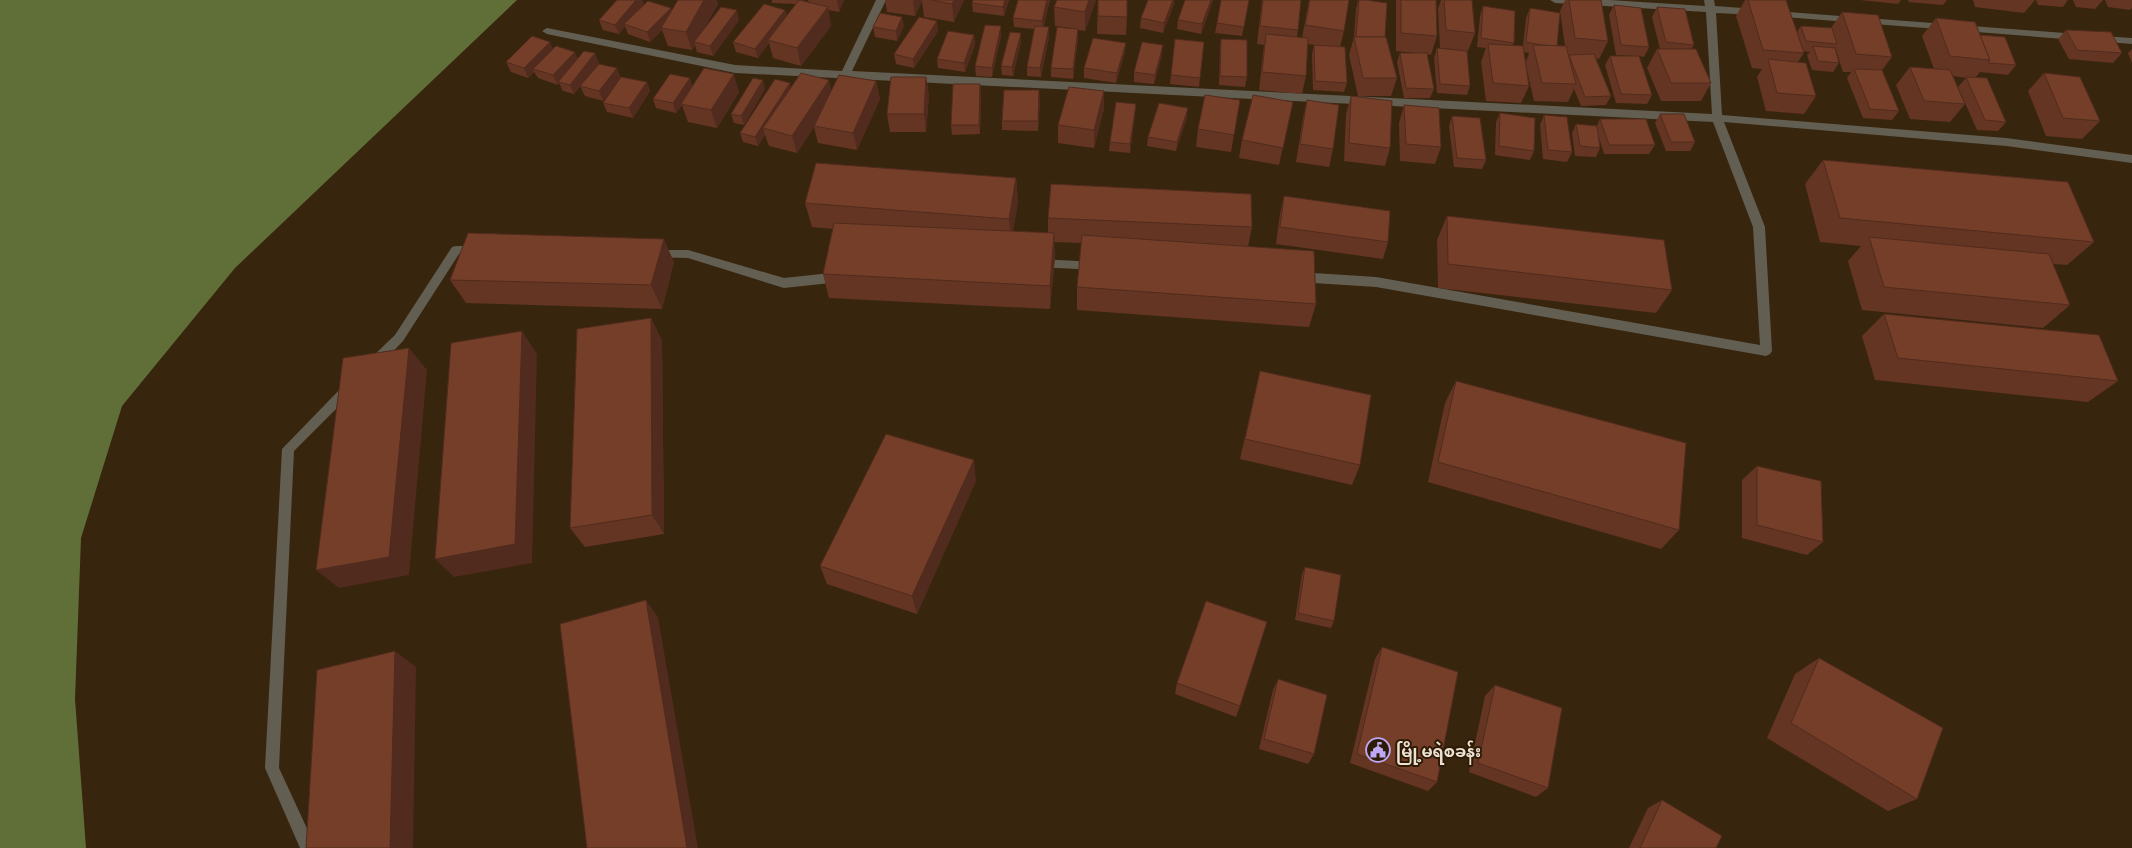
<svg xmlns="http://www.w3.org/2000/svg" width="2132" height="848" viewBox="0 0 2132 848" font-family="'Exo 2','Noto Sans Myanmar',sans-serif">
	<style>
		.water { fill: #606f38 }
		.lines { fill: none; stroke-linecap: round; stroke-linejoin: round }
		.minor { fill: #625f52; fill-rule: evenodd }
		.wall { fill: #643523; fill-rule: evenodd }
		.shaded-wall { fill: #512b1d }
		.building { fill: #743e29; stroke: #512b1d }
		.labels { text-anchor: middle; dominant-baseline: central; stroke-width: 4; stroke-linejoin: round; paint-order: stroke }
		.poi-label { font-size: 16px; font-weight: bold; fill: #ede1d3; stroke: #2e1b05; text-anchor: start }
	</style>
	<rect width="100%" height="100%" fill="#38250e"/>
	<path class="water" d="M0,0h517l-282,268 -113,138 -41,132 -6,161 11,149h-86z"/>
	<g class="lines">
		<g class="minor">
			<path d="M876,0h10l-34,71 860,43 -6,-102 -151,-9 -5,-3h59l96,6 -1,-6h10l1,6 41,3 5,3 -5,3 -40,-2 6,102 284,23 126,17v8l-126,-17 -282,-24 41,105 7,124 -2,3 -4,2 -390,-69 -78,-5 -6,-5 6,-5 78,5 384,68 -7,-118 -40,-105 -978,-49 -188,-39 -5,-3 5,-3 188,37 107,6z"/>
			<path d="M1776,11l301,23 5,3 -5,3 -304,-24v-4z"/>
			<path d="M2100,36l32,2v6l-36,-3 -1,-2z"/>
			<path d="M456,246h21l6,4 -6,4h-18l-56,87 -24,25h-8l-2,-4 2,-4 24,-23 57,-88z"/>
			<path d="M654,250h34l96,28 56,-6 6,5 -6,5 -56,6 -96,-30 -38,-1 -2,-3z"/>
			<path d="M1039,259l57,3 6,4 -6,4 -57,-3 -6,-4z"/>
			<path d="M350,382l4,1 2,4 -2,4 -60,60 -15,317 37,80h-16l-35,-80 17,-319 64,-66z"/>
		</g>
	</g>
	<g class="wall">
		<path d="M772,0h29l8,2 -1,-2h36l-5,12 -11,-2 3,16 -30,40 -28,-8 -4,-15 -11,15 -22,-6 -3,-10 52,-32 2,6 9,-12 -24,-1z"/>
		<path d="M885,0h79l-10,22 -30,-5 -2,-16 -7,15 -28,-4z"/>
		<path d="M973,0h36l-5,16 -31,-4 -1,-9z"/>
		<path d="M1018,0h32l-7,27 6,10 -8,40 -14,-1v-9l7,-38 -20,-2 -1,-9z"/>
		<path d="M1096,0l-11,31 -7,-1v8l-5,41 -22,-2v-9l20,-40 -16,-2 -1,-19z"/>
		<path d="M1098,0l29,17 -1,18 -29,-1z"/>
		<path d="M1148,0h26v4l-11,29 -23,-5 1,-10z"/>
		<path d="M1213,0l-12,34 -24,-5 1,-9z"/>
		<path d="M1249,0l-7,36 -27,-3 2,-10z"/>
		<path d="M1262,0h39l-3,30 -1,7 5,1 7,-38 35,31 -4,16 7,36 -3,9 -31,-2 -1,-36 2,-9 -6,-1 -2,32 -4,18 -43,-4 5,-45 -7,-1z"/>
		<path d="M1358,0l27,37 12,41 -6,18h-33l-9,-41 5,-18 2,-28z"/>
		<path d="M1396,0h40l1,36 -6,19 -4,-1 7,35 -4,9h-26l-7,-36 3,-9h17l-21,-2z"/>
		<path d="M1441,0h31l3,33 -7,18 -28,-3 -2,-39z"/>
		<path d="M1565,0h36l7,41 -9,18 -4,-1 16,38 -5,9 -25,1 -7,-17 -6,13 -34,-1 -7,-31 2,16 -8,17 -35,-2 -5,-39 5,-14 -9,-1 3,-31 3,-10 31,37 -2,2 11,1 3,-28 4,-10 27,38h8l-5,-35zM1524,52l5,1 -3,9z"/>
		<path d="M1745,0h41l11,32 4,-6 30,2 11,-16 50,45 -10,13 17,41 -7,9 -29,-2 -16,-40 4,-6h-8l-8,-25 -1,1 5,15 -6,9 -21,-2 -5,-15 3,-3 -7,-1 1,2 -6,9 18,34 -12,18 -38,-3 -9,-34 5,-8 -10,-1 -16,-52z"/>
		<path d="M1860,0h41l-3,4z"/>
		<path d="M1908,0h39l-4,5 -34,-3z"/>
		<path d="M1973,0h62l-11,13 -49,-6z"/>
		<path d="M2036,0h32l-5,7 -25,-2z"/>
		<path d="M2073,0h30l-8,9 -19,-2z"/>
		<path d="M2105,0h27v8l-2,2 -22,-3z"/>
		<path d="M644,4l-3,4h30v3l47,-7 -15,26 36,-10 -26,36 -16,-4 -2,-7 -3,5 -24,-4 -6,-16 -12,12 -22,-8 -3,-8 -6,8 -16,-4 -4,-10z"/>
		<path d="M1614,5l35,42 -5,10 -5,-1 13,39 -5,9 -31,-1 -11,-38 5,-9h24l-18,-1 -7,-40z"/>
		<path d="M1657,7l37,38 -3,4 20,34 -10,18h-40l-14,-33 10,-19h3l-8,-32z"/>
		<path d="M1936,18l44,17 36,30 -8,10 -28,-3 -5,6 31,44 -8,9 -21,-1 -19,-43 8,-9 -13,-2 12,28 -15,18 -40,-3 -14,-34 14,-18 24,2 -12,-33z"/>
		<path d="M904,26l-7,15 -22,-4 -2,-10z"/>
		<path d="M2066,30l56,23 -9,10 -44,-4 -11,-20z"/>
		<path d="M938,31l-24,37 -18,-4 -2,-10z"/>
		<path d="M1021,33v9l-8,34 -11,-1 -1,-9z"/>
		<path d="M974,35l1,10 -10,27 -27,-4 -1,-9z"/>
		<path d="M1001,36l-9,41 -16,-1 -1,-10z"/>
		<path d="M1175,39l29,3 -5,45 -29,-3z"/>
		<path d="M1221,39l26,38 -2,10 -26,-2 1,-37z"/>
		<path d="M1437,48l33,38 -3,9 -30,-2 -3,-35z"/>
		<path d="M553,49l25,9 21,5 -25,31 -11,-3 -4,-8 -1,2 -20,-7 -4,-6 -6,6 -17,-6 -5,-10z"/>
		<path d="M2132,49v14l-4,-10z"/>
		<path d="M1125,52l-9,31 -32,-5v-10z"/>
		<path d="M1162,55l-8,29 -20,-2v-10z"/>
		<path d="M2044,73l56,48 -18,18 -36,-3 -18,-45z"/>
		<path d="M621,77l26,5 3,9 -17,27 -26,-6 -4,-9 14,-20 -14,18 -18,-5 -5,-10z"/>
		<path d="M926,77l3,18 -3,37h-36l-3,-18z"/>
		<path d="M876,81l4,18 -23,51 -39,-7 -4,-16 -17,26 -28,-7 -4,-11 -7,11 -15,-4 -3,-9 51,-45 40,2z"/>
		<path d="M693,86l46,6 -22,36 -29,-6 -6,-17 -6,8 -20,-5 -3,-9z"/>
		<path d="M765,89l-21,36 -10,-2 -3,-9z"/>
		<path d="M1104,91v18l-10,39 -36,-5v-18z"/>
		<path d="M981,93l-1,41 -28,1 -1,-10z"/>
		<path d="M1351,96l39,52 -5,18 -41,-5 2,-47z"/>
		<path d="M1040,99l-2,32 -36,-1v-9z"/>
		<path d="M1240,100l-9,52 -35,-5 2,-18z"/>
		<path d="M1307,100l26,49 -4,18 -33,-5 7,-44z"/>
		<path d="M1293,102l-14,63 -40,-7 3,-18z"/>
		<path d="M1404,105l37,42 -6,17 -35,-3 -1,-38z"/>
		<path d="M1500,113l34,38 -4,9 -35,-5 1,-33z"/>
		<path d="M1135,114l-5,39 -21,-2 1,-9z"/>
		<path d="M1660,114l35,28 -5,9h-24l-11,-28z"/>
		<path d="M1544,115l28,37 -5,10 -24,-3 -3,-34z"/>
		<path d="M1452,116l34,44 -4,9 -28,-2 -5,-41z"/>
		<path d="M1187,117l-11,34 -29,-5 1,-9z"/>
		<path d="M1600,119l55,26 -6,9h-45l-5,-16 1,10 -4,9 -21,-1 -3,-23 4,-9 21,2z"/>
		<path d="M1823,160l271,82 -27,23 -14,-1 17,41 -27,23 -181,-18 -14,-49 13,-15 -41,-4 -15,-58z"/>
		<path d="M1016,178l2,24 -5,29 35,2v-15l204,9 -4,20 68,57 -7,23 -232,-17v-23l4,-44 -27,-1 1,15 -5,52 -221,-11 -6,-24 10,-45 -21,-2 -7,-24z"/>
		<path d="M1284,196l104,46 -5,17 -107,-15 4,-30z"/>
		<path d="M1447,216l225,74 -16,23 -218,-25 -1,-48z"/>
		<path d="M674,262l-12,47 -196,-6 -16,-23z"/>
		<path d="M1884,314l234,67 -30,21 -213,-22 -13,-44z"/>
		<path d="M651,318l11,23 2,193 -79,13 -15,-19z"/>
		<path d="M1260,371l100,94 -8,20 -112,-26z"/>
		<path d="M1456,381l223,149 -18,19 -233,-67 17,-79z"/>
		<path d="M1757,466l66,76 -16,13 -65,-17v-58z"/>
		<path d="M976,481l-59,133 -90,-30 -7,-18z"/>
		<path d="M1305,567l29,54 -3,7 -36,-8 7,-46z"/>
		<path d="M1382,647l55,135 -9,9 -78,-28 25,-104z"/>
		<path d="M1819,658l98,141 -29,12 -121,-73 28,-64z"/>
		<path d="M1278,679l36,75 -6,10 -49,-15 14,-59z"/>
		<path d="M1177,683l63,23 -4,11 -61,-23z"/>
		<path d="M1495,685l53,103 -12,9 -67,-25 16,-76z"/>
		<path d="M1662,800l54,48h-87l19,-40z"/>
	</g>
	<g class="shaded-wall">
		<path d="M636,0h6l2,4 -18,21 -2,-1 1,2 -6,8 -4,-9z"/>
		<path d="M704,0h13l1,4 -22,39 -2,-1 1,3 -3,5 -6,-18z"/>
		<path d="M837,0h7l-5,12z"/>
		<path d="M913,0h9l-7,16z"/>
		<path d="M954,0h10l-10,22 -2,-18z"/>
		<path d="M1005,0h4l-5,16 -1,-9z"/>
		<path d="M1047,0h3l-7,30 -1,-9z"/>
		<path d="M1089,0h7l-11,31v-19z"/>
		<path d="M1173,0h1v4l-11,29 1,-10z"/>
		<path d="M1211,0h2l-12,34 1,-10z"/>
		<path d="M828,7l3,19 -30,40 -4,-18z"/>
		<path d="M671,8l3,10 -13,10 1,2 -12,12 -3,-10z"/>
		<path d="M737,10l2,10 -26,36 -3,-10z"/>
		<path d="M785,10l3,9 -20,21 1,3 -11,15 -3,-9z"/>
		<path d="M902,17l2,9 -7,15 -1,-10z"/>
		<path d="M937,21l1,10 -24,37 -1,-9z"/>
		<path d="M1001,26v10l-9,41v-9z"/>
		<path d="M1049,27v10l-8,40 -1,-9z"/>
		<path d="M1078,29v9l-5,41v-10z"/>
		<path d="M1021,33v9l-8,34 -1,-9z"/>
		<path d="M974,35l1,10 -10,27 -1,-9z"/>
		<path d="M550,42l4,9 -21,18 1,3 -6,6 -4,-10z"/>
		<path d="M1126,43l-1,9 -9,31 1,-10z"/>
		<path d="M1163,45l-1,10 -8,29 1,-9z"/>
		<path d="M575,52l4,10 -21,20 1,1 -1,2 -5,-10z"/>
		<path d="M595,53l4,10 -25,31 -4,-9z"/>
		<path d="M617,68l4,10 -18,23 -4,-10z"/>
		<path d="M734,74l5,18 -22,36 -6,-18z"/>
		<path d="M926,77l3,18 -3,37 -2,-18z"/>
		<path d="M690,78l3,10 -17,25 -3,-10z"/>
		<path d="M763,80l2,9 -21,36 -3,-9z"/>
		<path d="M829,80l4,18 -36,55 -5,-17z"/>
		<path d="M876,81l4,18 -23,51 -4,-17z"/>
		<path d="M647,82l3,9 -17,27 -4,-10z"/>
		<path d="M790,83l2,10 -29,35 2,7 -7,11 -3,-9z"/>
		<path d="M980,84l1,9 -1,41 -1,-9z"/>
		<path d="M1039,90l1,9 -2,32v-10z"/>
		<path d="M1104,91v18l-10,39v-18z"/>
		<path d="M1136,104l-1,10 -5,39v-9z"/>
		<path d="M1188,108l-1,9 -11,34 1,-9z"/>
		<path d="M1016,178l2,24 -7,41 -2,-24z"/>
		<path d="M1054,233l1,24 -5,52v-23z"/>
		<path d="M664,239l10,23 -12,47 -11,-24z"/>
		<path d="M651,318l11,23 2,193 -12,-19z"/>
		<path d="M522,331l15,23 -5,209 -78,14 -19,-18z"/>
		<path d="M409,348l18,22 -18,205 -70,13 -23,-18z"/>
		<path d="M974,460l2,21 -59,133 -5,-18z"/>
		<path d="M646,600l12,17 40,231h-11z"/>
		<path d="M395,651l21,16 -3,181h-23z"/>
	</g>
	<g class="building">
		<path d="M617,0h19l-21,25 -16,-5z"/>
		<path d="M678,0h26l-18,32 -25,-4z"/>
		<path d="M799,0l29,7 -31,41 -29,-8z"/>
		<path d="M931,0h23l-2,4z"/>
		<path d="M973,0h32l-2,7 -31,-4z"/>
		<path d="M1018,0h29l-5,21 -29,-3z"/>
		<path d="M1057,0h32l-4,12 -31,-5z"/>
		<path d="M1098,0h29v17l-29,-1z"/>
		<path d="M1148,0h25l-9,23 -23,-5z"/>
		<path d="M1185,0h26l-9,24 -24,-4z"/>
		<path d="M1221,0h28l-5,27 -27,-4z"/>
		<path d="M1263,0h38l-3,30 -38,-4z"/>
		<path d="M1310,0h39l-5,31 -39,-6z"/>
		<path d="M1359,0h7l21,3 -2,34h-29z"/>
		<path d="M1401,0h35l1,36 -36,-3z"/>
		<path d="M1444,0h28l3,33 -29,-3z"/>
		<path d="M1569,0h32l7,41 -33,-3z"/>
		<path d="M1748,0h38l18,53 -41,-3z"/>
		<path d="M648,1l23,7 -24,24 -23,-8z"/>
		<path d="M764,4l21,6 -30,39 -22,-7z"/>
		<path d="M1614,5l27,3 8,39 -28,-2z"/>
		<path d="M1483,6l32,5 -1,32 -33,-5z"/>
		<path d="M721,7l16,3 -27,36 -16,-4z"/>
		<path d="M1657,7l28,2 9,36 -28,-3z"/>
		<path d="M1530,8l30,5 -3,33 -15,-1 -16,-3z"/>
		<path d="M1842,12l36,3 14,42 -36,-3z"/>
		<path d="M880,13l22,4 -6,14 -23,-4z"/>
		<path d="M919,17l18,4 -24,38 -19,-5z"/>
		<path d="M1936,18l39,4 15,38 -40,-4z"/>
		<path d="M985,25l16,1 -9,42 -17,-2z"/>
		<path d="M1035,26l14,1 -9,41 -13,-1z"/>
		<path d="M1801,26l31,2 5,16 -31,-3z"/>
		<path d="M1057,27l21,2 -5,40 -22,-1z"/>
		<path d="M2066,30l45,2 11,21 -45,-3z"/>
		<path d="M948,31l26,4 -10,28 -27,-4z"/>
		<path d="M1010,32l11,1 -9,34 -11,-1z"/>
		<path d="M1266,34l42,4 -2,38 -44,-4z"/>
		<path d="M1980,35l25,2 11,28 -28,-2 2,-3z"/>
		<path d="M532,36l18,6 -26,26 -18,-6z"/>
		<path d="M1354,37h32l11,41h-34z"/>
		<path d="M1093,38l33,5 -9,30 -33,-5z"/>
		<path d="M1175,39l29,3 -4,36 -29,-3z"/>
		<path d="M1221,39l26,1v37l-27,-1z"/>
		<path d="M1142,42l21,3 -8,30 -21,-3z"/>
		<path d="M1488,44l35,2 6,40 -36,-3z"/>
		<path d="M1314,45l31,2 2,36 -32,-2z"/>
		<path d="M1533,45l33,1 10,38 -34,-1z"/>
		<path d="M556,46l19,6 -22,23 -20,-6z"/>
		<path d="M1813,46l22,2 4,15 -21,-2z"/>
		<path d="M1437,48l30,3 3,35 -30,-2z"/>
		<path d="M1657,49h39l15,34h-40z"/>
		<path d="M584,51l11,2 -25,32 -12,-3z"/>
		<path d="M1400,53h27l7,36 -28,-1z"/>
		<path d="M1594,54l17,42 -26,1 -16,-42z"/>
		<path d="M1610,56h29l13,39 -31,-1z"/>
		<path d="M1768,59l38,4 10,33 -39,-3z"/>
		<path d="M599,64l18,4 -18,23 -19,-5z"/>
		<path d="M1910,67l40,3 15,34 -41,-3z"/>
		<path d="M704,68l30,6 -23,36 -30,-6z"/>
		<path d="M1854,69l28,1 17,41 -29,-2z"/>
		<path d="M801,73l28,7 -37,56 -29,-8z"/>
		<path d="M2044,73l36,4 20,44 -37,-3z"/>
		<path d="M670,74l20,4 -17,25 -20,-4z"/>
		<path d="M839,75l37,6 -23,52 -39,-7z"/>
		<path d="M621,77l26,5 -18,26 -26,-5z"/>
		<path d="M891,77h35l-2,37h-37z"/>
		<path d="M1966,77l21,1 19,44 -21,-2z"/>
		<path d="M753,78l10,2 -22,36 -10,-2z"/>
		<path d="M775,79l15,4 -35,54 -15,-4z"/>
		<path d="M953,84h27l-1,41h-28z"/>
		<path d="M1069,87l35,4 -10,39 -36,-5z"/>
		<path d="M1004,90h35l-1,31h-36z"/>
		<path d="M1205,95l35,5 -6,35 -36,-6z"/>
		<path d="M1253,95l40,7 -10,46 -41,-8z"/>
		<path d="M1351,96l41,5 -2,47 -41,-5z"/>
		<path d="M1307,100l32,5 -6,44 -33,-5z"/>
		<path d="M1116,102l20,2 -6,40 -20,-2z"/>
		<path d="M1159,103l29,5 -11,34 -29,-5z"/>
		<path d="M1404,105l35,3 2,39 -35,-3z"/>
		<path d="M1500,113l35,5 -1,33 -35,-5z"/>
		<path d="M1660,114h24l11,28h-24z"/>
		<path d="M1544,115l23,2 5,35 -24,-2z"/>
		<path d="M1452,116l28,2 6,42 -29,-2z"/>
		<path d="M1600,119h46l9,26h-46z"/>
		<path d="M1576,124l21,2 3,22 -20,-2z"/>
		<path d="M1823,160l245,22 26,60 -254,-24z"/>
		<path d="M816,163l200,15 -7,41 -204,-16z"/>
		<path d="M1051,184l200,10 1,33 -204,-9z"/>
		<path d="M1284,196l106,15 -2,31 -108,-15z"/>
		<path d="M1447,216l217,24 8,50 -224,-26z"/>
		<path d="M834,223l220,10 -4,53 -227,-12z"/>
		<path d="M468,233l196,6 -13,46 -201,-5z"/>
		<path d="M1082,235l232,16 2,53 -239,-17z"/>
		<path d="M1869,237l180,17 21,51 -186,-18z"/>
		<path d="M1884,314l215,21 19,46 -220,-23z"/>
		<path d="M651,318l1,197 -82,13 7,-199z"/>
		<path d="M522,331l-7,213 -80,15 16,-216z"/>
		<path d="M409,348l-20,209 -73,13 27,-212z"/>
		<path d="M1260,371l111,24 -11,70 -115,-26z"/>
		<path d="M1456,381l230,62 -7,87 -241,-68z"/>
		<path d="M886,434l88,26 -62,136 -92,-30z"/>
		<path d="M1757,466l64,15 2,61 -66,-17z"/>
		<path d="M1305,567l36,8 -7,46 -36,-8z"/>
		<path d="M646,600l41,248h-100l-27,-224z"/>
		<path d="M1206,601l61,21 -27,84 -63,-23z"/>
		<path d="M1382,647l76,25 -21,110 -80,-28z"/>
		<path d="M395,651l-5,197h-84l11,-178z"/>
		<path d="M1819,658l124,70 -26,71 -126,-76z"/>
		<path d="M1278,679l49,16 -13,59 -50,-15z"/>
		<path d="M1495,685l67,23 -14,80 -70,-25z"/>
		<path d="M1662,800l60,36 -6,12h-76z"/>
	</g>
	<defs>
		<g id="civic-ring" transform="scale(1.25)"><circle r="9.5" fill="#2e1b05" stroke="#bda9f5" stroke-width="1.5"/><path d="M-.6-6.5H3V-4.5H.6V-3L4-1V1h2V6H-6V1h2V-1L-.6-3ZM-1.2 2.5V6h2.4V2.5Z" fill="#bda9f5"/></g>
	</defs>
	<g fill-rule="evenodd">
		<use href="#civic-ring" x="1378" y="750"/>
	</g>
	<g class="labels">
		<g class="poi-label">
			<text x="1396" y="750">မြို့မရဲစခန်း</text>
		</g>
	</g>
</svg>
